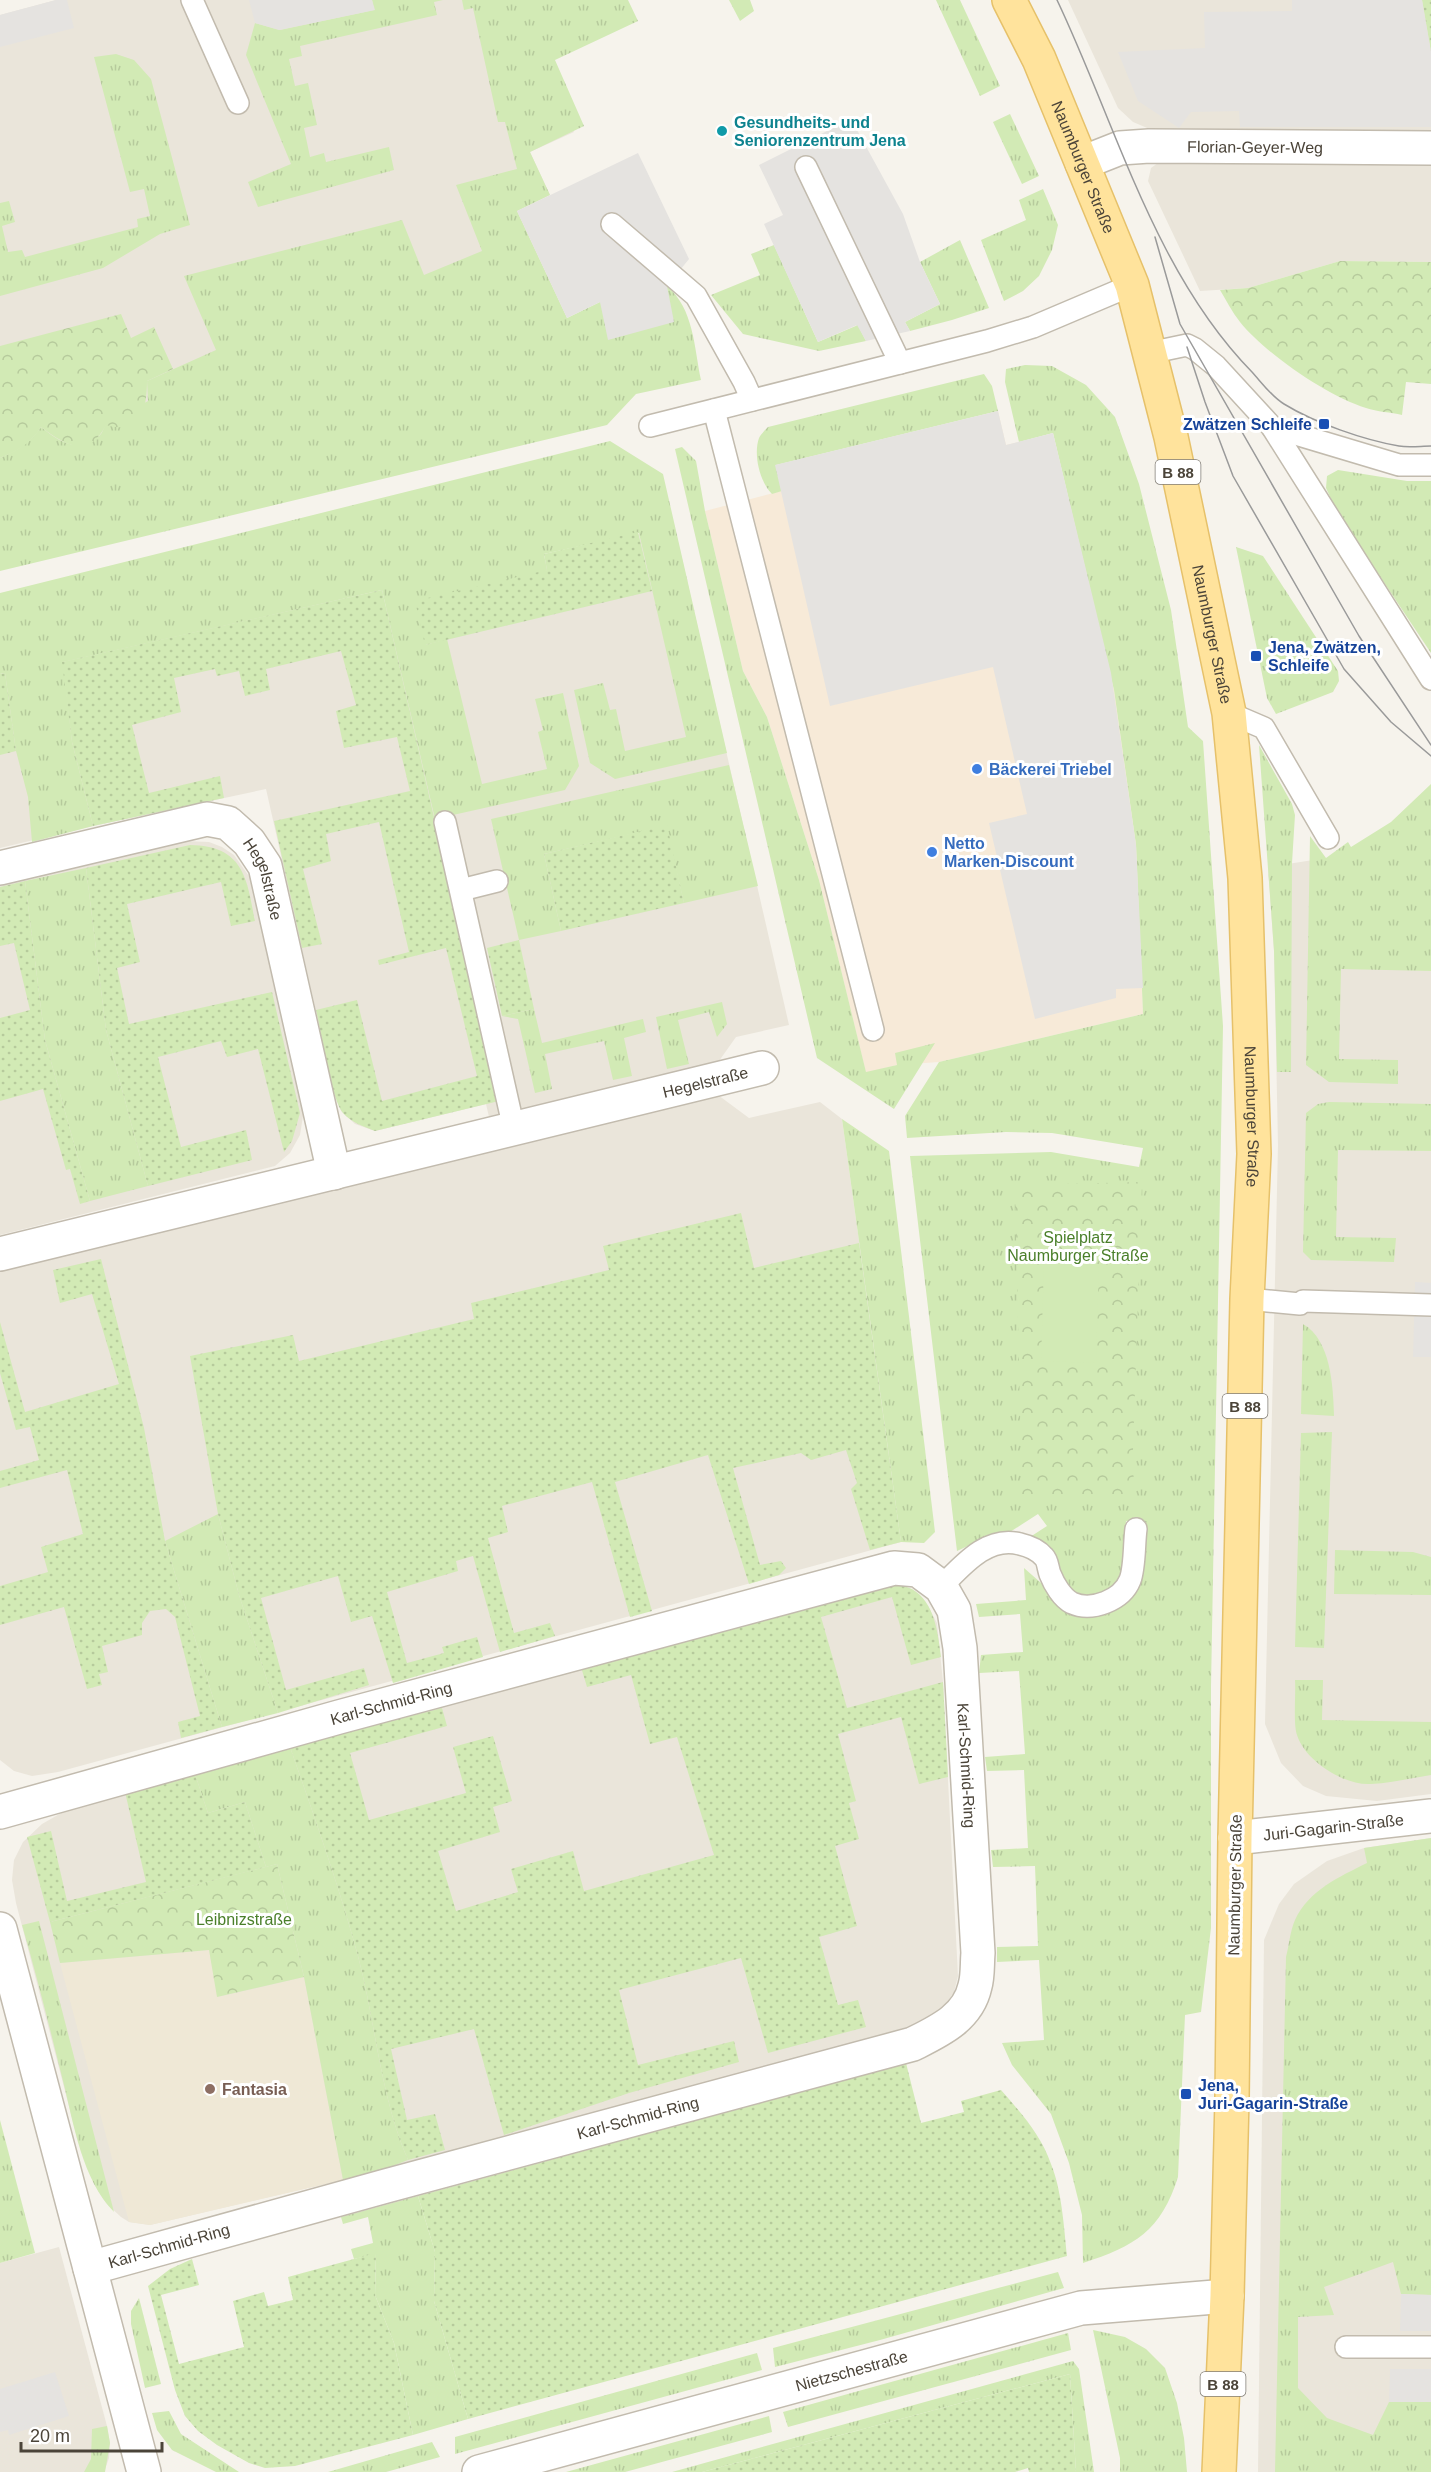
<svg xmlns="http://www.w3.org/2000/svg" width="1431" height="2472" viewBox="0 0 1431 2472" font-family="Arial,sans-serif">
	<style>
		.residential { fill: #eae5da }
		.commercial { fill: #f7ead8 }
		.education { fill: #efe8d6 }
		.grass { fill: url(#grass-tufts) }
		.forest { fill: url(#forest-crowns) }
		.garden { fill: url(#garden-dots) }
		.pitch { fill: #d2eab5 }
		.parking { fill: #e5e3e0 }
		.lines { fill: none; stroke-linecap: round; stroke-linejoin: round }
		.service-casing { stroke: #c2bbae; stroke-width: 24 }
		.minor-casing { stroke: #c2bbae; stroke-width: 36 }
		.primary-casing { stroke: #e6c16a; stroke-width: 36 }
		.service { stroke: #fff; stroke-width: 21 }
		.minor { stroke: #fff; stroke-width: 33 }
		.primary { stroke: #ffe39c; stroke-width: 33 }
		.tram { stroke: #9a9a9a; stroke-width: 1.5 }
		.culture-dot { fill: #0f9aa8; stroke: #fff; stroke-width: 2 }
		.transit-dot { fill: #1a4fb4; stroke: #fff; stroke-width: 2 }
		.shop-dot { fill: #3f7fe0; stroke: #fff; stroke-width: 2 }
		.education-dot { fill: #8d6e63; stroke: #fff; stroke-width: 2 }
		.labels { text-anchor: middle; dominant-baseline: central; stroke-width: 6; stroke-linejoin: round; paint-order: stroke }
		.shield { fill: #fff; stroke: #817c74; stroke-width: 1.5 }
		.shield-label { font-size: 15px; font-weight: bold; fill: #4b4439 }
		.culture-label { font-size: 16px; font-weight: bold; fill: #0d838f; stroke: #fff; text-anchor: start }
		.street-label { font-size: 16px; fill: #4b4439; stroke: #fff }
		.transit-label { font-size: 16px; font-weight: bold; fill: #164399; stroke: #fff; text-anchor: start }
		.shop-label { font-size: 16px; font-weight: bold; fill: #366cbe; stroke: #fff; text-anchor: start }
		.park-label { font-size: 16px; fill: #4a7f2a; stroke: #fff }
		.education-label { font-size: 16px; font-weight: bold; fill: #785e54; stroke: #fff; text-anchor: start }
	</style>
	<defs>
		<pattern id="grass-tufts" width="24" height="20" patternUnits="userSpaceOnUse" patternTransform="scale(1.5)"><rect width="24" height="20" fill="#d2eab5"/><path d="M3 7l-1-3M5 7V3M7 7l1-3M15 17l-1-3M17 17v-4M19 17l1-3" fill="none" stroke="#b6ca9c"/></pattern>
		<pattern id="forest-crowns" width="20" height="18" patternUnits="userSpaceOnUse" patternTransform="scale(1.5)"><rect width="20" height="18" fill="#d2eab5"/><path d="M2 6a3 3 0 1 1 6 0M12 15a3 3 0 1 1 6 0" fill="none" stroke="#b6ca9c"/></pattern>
		<pattern id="garden-dots" width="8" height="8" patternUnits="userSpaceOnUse" patternTransform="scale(1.5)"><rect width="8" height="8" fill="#d2eab5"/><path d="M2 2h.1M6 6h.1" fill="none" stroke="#b6ca9c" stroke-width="1.8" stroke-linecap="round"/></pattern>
	</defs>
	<rect width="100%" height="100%" fill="#f6f3ec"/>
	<g class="residential">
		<path d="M56,0h453l65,132 -44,20 20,43 -33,16 50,107 -567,174v-477z"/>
		<path d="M1068,0h363v133l-279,-3 -19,-8 -15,-14z"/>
		<path d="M1162,160l269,3v99l-91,-1 -92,27 -48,3 -52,-110 3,-13z"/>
		<path d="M674,524l115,501 -53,12 -22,31 -225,49 -3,-13 -111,27 -20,-7 -14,-13 -7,-20 -68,-302 -173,37 -93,22v-174l382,-84 4,18z"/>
		<path d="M185,841l24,1 13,5 12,8 17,24 49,214 3,23 -3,19 -10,18 -15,13 -275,69v-351z"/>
		<path d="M1326,858l105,5v931l-54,7 -51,-5 -23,-10 -22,-23 -16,-39 13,-579 -4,-194 -6,-84z"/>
		<path d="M718,1095l31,23 71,-16 22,17 59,423 -843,230 -26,4 -18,-5 -14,-11v-489z"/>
		<path d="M912,1590l16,16 9,17 6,59 15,294 -4,16 -10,15 -17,13 -33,11 -514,140 -230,54 -21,-3 -8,-5 -15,-14 -12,-19 -17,-47 -61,-234 -4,-23 2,-20 9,-18 19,-18 21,-12 62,-20 129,-34 327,-91z"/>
		<path d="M1431,1838v634h-173l6,-532 15,-36 15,-20 33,-23 37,-13z"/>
		<path d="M59,2247l48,179 3,17 -1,15 -5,14h-104v-209z"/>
	</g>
	<path class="commercial" d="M998,411l8,34 13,-3 51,60 25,100 19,88 22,155 7,169 -204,48 -42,3 -31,8 -47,-193 -52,-163 -24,-46 -38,-160 76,-20z"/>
	<path class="education" d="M209,1950l9,47 86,-20 39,203 -193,45 -21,-3 -69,-259z"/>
	<g class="grass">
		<path d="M372,0h71l-9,2 3,13 -137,31 2,10 -13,3 6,27 13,-3 9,42 -13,3 6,29 14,-4 2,9 63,-15 5,23 -136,37 -10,-25 43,-18 -45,-109 9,-32 25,7 94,-20z"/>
		<path d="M462,0h166l10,21 -83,39 29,66 -54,26 20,43 -33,16 50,107 33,-16 67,-16c27,23 27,61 34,94l-65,14 -29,31 -607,146v-113c17,-7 31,-16 41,-31 19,15 36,27 58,9 4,-3 4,-8 7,-12 8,-8 31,-17 42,-23l-1,-20 69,-31 -32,-74 218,-56 22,55 58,-24 -26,-66 61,-16 -12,-47h-7l-25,-114 -9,2z"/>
		<path d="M729,0h21l4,11 -14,10z"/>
		<path d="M936,0h24l40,86 -20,10z"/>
		<path d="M116,54l18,6 17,19 39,146 -30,9 -57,34 -103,28v-93l9,-2 6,21 -13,4 6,26 14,-2 3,7 113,-30 -1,-8 13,-3 -6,-27 -14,3 -36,-135z"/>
		<path d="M1010,114l29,62 -17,8 -29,-62z"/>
		<path d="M1043,189l15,36 -6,25 -13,26 -16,15 -19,10 -23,-61 45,-20 -7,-20z"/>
		<path d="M960,240l29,68 -37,12 -42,11 -5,-9 35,-18 -20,-42z"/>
		<path d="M774,245l44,97 40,-17 8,16 -47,10 -76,-17 -32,-39 49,-20 -9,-21z"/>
		<path d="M1025,365l27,1 34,19 29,32 24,67 32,126 17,117 15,14 20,285 -12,661v241l-10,84 -16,3 -7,162c-17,54 -43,69 -95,86l-1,-48 -13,-52 -18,-49 -39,-49 -10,-22 42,-3 -5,-80 -42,2v-15l41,-1 -3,-80 -42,1 -2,-17 37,-2 -4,-78 -37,1 -2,-14 40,-3 -6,-83 -40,2 2,-18 42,-3 -3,-38 -41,3 -3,-13 50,-4 -2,-32 24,21 44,25 27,-7 20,-22 7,-63 -20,-1 -2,51 -12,18 -20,9 -20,-7 -42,-55 17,-11 -9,-12 -28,18 -21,4 -32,15 -47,-395 141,-4 88,15 4,-19 -91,-15 -46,-1 -99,6 -2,-22 34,-54 204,-48 -7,-169 -22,-155 -61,-257 -34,9 -14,-60 1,-13z"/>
		<path d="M984,374l8,12 6,25 -222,54 6,26 -10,3c-12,-12 -19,-39 -13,-56 2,-4 6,-8 9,-11z"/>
		<path d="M610,441l53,33 64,279 -112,26 -25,-16 -16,-73 29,-7 7,27 6,-1 9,42 61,-14 -47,-204 -95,21 3,16 -122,75 22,-6 35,145 65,-15 -9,-37 5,-2 -8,-31 28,-6 16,73 -14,24 -130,29 -53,-229 -319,72 9,80 21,84 -61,16 -4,-45 -12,-46 -11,-78 -5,1v-81z"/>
		<path d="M682,447l14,14 9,50 38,160 24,46 52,163 47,192 31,-7 -2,-12 40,-10 -41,66 -77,-51 -142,-609z"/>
		<path d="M1338,470l69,11h24v172l-94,-141 -11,-24 1,-12z"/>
		<path d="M1236,547l27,9 75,115 1,10 -6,11 -57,22 -9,-16z"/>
		<path d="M1259,745l33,59 3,11 -3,48 -1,209h-14l-3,-121z"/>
		<path d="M729,765l29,121 -74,17 -18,-77 -122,28 17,77 -42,9 -28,-121z"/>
		<path d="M1431,784v187l-90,-2 -2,90 59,1v24l-69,-2 -23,-17 4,-229 16,22 22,-16 3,5 40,-25z"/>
		<path d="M86,868l20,162 42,156 -58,15 -45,-161 -20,-159z"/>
		<path d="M722,1002l5,22 -10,13 -8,-25 -31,8 11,44 -22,5 -11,-52z"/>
		<path d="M534,1009l8,34 101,-24 3,13 -22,6 8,38 -19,4 -9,-39 -59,13 7,35 -17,4 -17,-74 -16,-3z"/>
		<path d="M1329,1102l102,2v47l-93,-1 -2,87 60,1 -2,24 -83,-2 -8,-8 3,-139 12,-9z"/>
		<path d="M842,1119l47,32 46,381 -11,11 -23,-1z"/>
		<path d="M1303,1324c28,16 30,62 31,92l-33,-2z"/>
		<path d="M1332,1432l-8,216 -29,-1 6,-214z"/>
		<path d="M218,1514l21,81 39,118 -56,14 -57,-186z"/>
		<path d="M1335,1550l78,2 18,5v38l-97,-1z"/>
		<path d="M1295,1680h28l-1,40 109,2v53c-20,3 -40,8 -60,9 -26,2 -66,-23 -74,-49 -4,-11 -1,-42 -2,-55z"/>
		<path d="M290,1747c24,69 49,139 68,209 18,68 22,140 50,204l-28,11 -37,9 -39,-203 -27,-113 -11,3 -21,-65 -37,11 -13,-39z"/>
		<path d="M1431,1838v457l-30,-1 -8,-32 -69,25 10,28 -36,2v71l29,30 46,17 16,-33h42v70h-156l11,-515c3,-11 4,-26 9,-37 14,-30 44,-43 72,-57l-3,-15z"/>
		<path d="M39,1921l75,291c-32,-33 -40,-87 -51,-131 -13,-52 -26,-104 -41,-156z"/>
		<path d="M0,2120l35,133 -35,10z"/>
		<path d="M418,2196l17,56 -1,49 34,118 -55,16 -19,-92 -19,-48 1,-41 -22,5 -3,-10 22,-6 -5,-26 -25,7 -2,-7z"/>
		<path d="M1058,2272l6,16 -184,52 -105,27 -2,-19z"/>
		<path d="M139,2298l22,86 -16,4 -14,-64v-13z"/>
		<path d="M1093,2330l32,7 21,12 19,19 12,35 7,35 3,34h-67v-14z"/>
		<path d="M1068,2333l3,17 -283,77 -5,-15z"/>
		<path d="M757,2353l5,17 -307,84v-17z"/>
		<path d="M1073,2361l6,8 15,103h-18l-6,-98 -368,98h-30z"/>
		<path d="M169,2411l12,23 58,38h-23l-44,-22 -15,-20 -5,-17z"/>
		<path d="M769,2416l3,16 -147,40h-59z"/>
		<path d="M107,2426l3,17 -5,29h-21l7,-13 1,-30z"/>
		<path d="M432,2442l8,15 -54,15h-58z"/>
	</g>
	<g class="forest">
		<path d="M1340,261l91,1v122l-25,-2 -4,33c-11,-3 -25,-3 -36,-7 -39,-12 -101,-55 -126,-86 -8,-10 -14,-22 -20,-32l28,-2z"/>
		<path d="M121,314l10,24 23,-11 19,42 -26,12c0,28 -6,54 -41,44 -18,35 -41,20 -65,2 -10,16 -23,24 -41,31v-112z"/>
		<path d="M1142,1182l-9,268 1,46 -112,3 -7,-314z"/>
		<path d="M277,1864l27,113 -87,20 -8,-47 -149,13 -10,-41z"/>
	</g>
	<g class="garden">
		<path d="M1422,0h9v52z"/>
		<path d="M638,532l14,59 -227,54 -10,-44 132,-31 -3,-16z"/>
		<path d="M382,590l117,511 -124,30c-12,-5 -23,-8 -32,-18 -12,-14 -22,-82 -27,-103l41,-10 25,101 95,-25 -31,-128 -67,17 -1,-5 31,-8 -30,-130 -53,12 5,27 -28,8 19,75 -20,4 -28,-127 136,-30 -13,-54 -53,11 -8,-37 20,-6 -15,-54 -75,18 4,21 -25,6 -6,-25 -22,5 -2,-7 -41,9 7,34 -49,13 17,68 71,-17 4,22 -131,28 -21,-84 -10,-80z"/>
		<path d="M5,673l11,78 -16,4v-81z"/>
		<path d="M667,825l17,78 -123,28 -17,-77z"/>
		<path d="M190,845c53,1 57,32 65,76l-24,5 -10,-44 -94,22 13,58 -23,6 12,56 143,-32 28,121 -8,28 -8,11 -26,-103 -31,8 -6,-16 -63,16 23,90 65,-17 6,30 -104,26 -42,-156 -20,-162z"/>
		<path d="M25,881l20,159 45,161 -10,3 -10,-35 -4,1 -23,-81 -43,12v-83l30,-8 -16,-67 -14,3v-59z"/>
		<path d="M519,940l15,69 -32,7 -15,-68z"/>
		<path d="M741,1213l13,55 105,-25 42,299 -31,8 -19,-61 6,-6 -11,-33 -35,10 -10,-7 -68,15 27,97 21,-4 5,7 -7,7 -30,9 -41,-129 -93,27 37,129 -22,6 -38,-135 -90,24 6,26 -20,6 26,95 36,-10 5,13 -55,16 -27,-96 -17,5 2,10 -71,21 20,71 37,-10 -2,-6 35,-10 6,20 -90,26 -21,-67 -21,6 -13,-46 -77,22 25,92 78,-22 5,17 -91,28 -39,-118 -21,-81 -28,-158 103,-21 6,26 175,-42 -3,-16 138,-33 -6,-24z"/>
		<path d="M101,1259l43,169 21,113 57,186 -41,11 -3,-16 22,-6 -25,-99 -9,-8 -16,2 -8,12v12l-40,11 6,26 -9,2 3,11 -15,4 -23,-82 -64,18v-39l48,-14 -7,-25 42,-13 -16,-64 -67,18v-17l39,-11 -9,-33 -14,3 -16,-57v-51l25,90 94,-28 -27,-90 -32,9 -7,-33z"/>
		<path d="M879,1585c10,0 24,-1 33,4 23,13 26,45 29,68l-30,8 -19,-68 -71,20 26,91 96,-26 5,95 -29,7 -18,-67 -63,17 18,67 -7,2 10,36 -24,7 22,80 -38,11 19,68 20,-5 8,27 -98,26 -27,-95 -122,32 19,75 96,-24 5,21 -110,31 -125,42 -30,-106 -83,20 16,71 28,-6 10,36 -37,10c-28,-64 -32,-136 -50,-204 -19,-70 -44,-140 -68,-209l152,-39 5,18 -97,27 19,67 97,-27 -13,-46 40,-11 19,65 -19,6 7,25 -62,19 18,60 62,-19 -7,-23 62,-18 11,40 130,-36 -37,-118 -27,7 -19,-69 -44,12 -6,-20z"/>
		<path d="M195,1774l13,39 37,-11 21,65 -216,55 -23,-85 24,-6 16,70 79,-19 -21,-90z"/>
		<path d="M906,2063l15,60 43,-11 -3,-11 40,-11c20,23 40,45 50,74 11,27 13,64 16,92l-599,163 -34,-118 1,-49 -17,-56z"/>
		<path d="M376,2253l-1,42 19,48 19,92 -118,31 -30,2 -16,-5 -32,-18 -19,-14 -13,-15 -10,-26 -27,-104 22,-17 22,-10 7,26 -38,10 18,69 65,-17 -11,-46 31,-9 4,14 25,-6 -5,-23z"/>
		<path d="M1070,2374l6,98h-47l-1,-4 -13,4h-313z"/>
	</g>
	<path class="pitch" d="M1044,1263l55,1 -3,99 -55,-2z"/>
	<g class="parking">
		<path d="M56,0h11l7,28 -74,19v-32z"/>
		<path d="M249,0h123l3,10 -96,20 -24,-7z"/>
		<path d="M1292,0h130l9,52v75h-191l-1,-16 -48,1 -12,16 -41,-27 -20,-49 87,-4 -1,-36 88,-1z"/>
		<path d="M851,119l52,95 17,48 20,42 -35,18 5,9 -44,10 -9,-16 -39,17 -54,-118 19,-9 -24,-50z"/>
		<path d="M638,153l51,106 -22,27 7,36 -66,18 -8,-38 -33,16 -50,-107z"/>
		<path d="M998,411l8,34 47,-12 58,240 25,172 7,143 -27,1v9l-81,21 -46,-196 38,-9 -34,-147 -163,39 -55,-241z"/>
		<path d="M1415,1282l16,1v74h-18z"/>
		<path d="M1401,2294l30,1v36h-31z"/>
		<path d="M1390,2369h41v33h-42z"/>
		<path d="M55,2372l14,44 -60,19 -1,-5 -8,2v-43z"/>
	</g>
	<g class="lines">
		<g class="service-casing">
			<g id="service">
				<path d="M192,0l46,103"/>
				<path d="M806,167l94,196"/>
				<path d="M612,224l84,72 48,86 8,18"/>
				<path d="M1149,353l38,-8 8,4 21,17 56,61 159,252"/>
				<path d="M714,410l159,620"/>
				<path d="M650,426l337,-85 46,-14 99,-42"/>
				<path d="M1272,427l127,38h32"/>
				<path d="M1229,713l35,15 64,110"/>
				<path d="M445,822l69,307"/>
				<path d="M461,890l36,-9"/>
				<path d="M1247,1299l53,5 3,-3 128,4"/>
				<path d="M941,1587c21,-21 46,-52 79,-43 9,2 18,6 24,13 4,4 4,12 6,17 4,10 12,24 22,29 20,9 50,-3 58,-23 5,-12 4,-37 6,-51"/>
				<path d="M1346,2347h85"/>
			</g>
		</g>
		<g class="minor-casing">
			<g id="minor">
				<path id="s1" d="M1082,163l38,-15 29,-2 282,2"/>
				<path id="s2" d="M0,868l207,-49 21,4 21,19 16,24 69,307"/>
				<path id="s3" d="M0,1254l762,-186"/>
				<path id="s4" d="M0,1812l339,-95 555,-149 24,2 23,17 13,23 6,38 18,305c-1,11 0,23 -3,33 -7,32 -36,45 -62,58l-527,142 -296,82"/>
				<path id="s5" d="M1235,1838l196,-22"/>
				<path d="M0,1929l144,543"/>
				<path id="s6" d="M479,2472l602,-164 146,-12"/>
			</g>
		</g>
		<g class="primary-casing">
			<g id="primary">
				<path id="s7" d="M1009,0l30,59 93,226 39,152 58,276 16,165 9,276 -7,145 -12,539 -3,261 -5,197 -8,176"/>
			</g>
		</g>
		<use href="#service" class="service"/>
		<use href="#minor" class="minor"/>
		<use href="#primary" class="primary"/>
		<g class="tram">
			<path d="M1057,0c59,124 97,272 195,372 10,11 20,25 32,32 31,19 80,36 115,42 10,2 22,0 32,0"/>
			<path d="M1155,237l25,87 179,312 72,109"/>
			<path d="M1187,347l18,55 28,74 111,193 47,53 40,34"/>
		</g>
	</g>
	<circle class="culture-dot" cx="722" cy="131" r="6"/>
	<g class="transit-dot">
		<rect x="1318" y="418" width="12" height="12" rx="3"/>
		<rect x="1250" y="650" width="12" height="12" rx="3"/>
		<rect x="1180" y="2088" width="12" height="12" rx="3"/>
	</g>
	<g class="shop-dot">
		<circle cx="977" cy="769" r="6"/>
		<circle cx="932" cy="852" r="6"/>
	</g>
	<circle class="education-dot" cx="210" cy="2089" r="6"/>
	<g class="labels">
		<g class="shield">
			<rect x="1155.5" y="460" width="45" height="24" rx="4.5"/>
			<rect x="1222.5" y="1394" width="45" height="24" rx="4.5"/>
			<rect x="1200.5" y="2372" width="45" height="24" rx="4.5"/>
		</g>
		<g class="shield-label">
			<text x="1178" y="472">B 88</text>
			<text x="1245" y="1406">B 88</text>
			<text x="1223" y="2384">B 88</text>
		</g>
		<g class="culture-label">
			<text x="734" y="122">Gesundheits- und<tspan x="734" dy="18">Seniorenzentrum Jena</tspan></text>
		</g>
		<g class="street-label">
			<text stroke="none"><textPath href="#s1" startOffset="176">Florian-Geyer-Weg</textPath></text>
			<text stroke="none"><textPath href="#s7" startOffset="183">Naumburger Straße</textPath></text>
			<text stroke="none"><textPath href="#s7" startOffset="669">Naumburger Straße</textPath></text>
			<text stroke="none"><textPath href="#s2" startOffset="303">Hegelstraße</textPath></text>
			<text stroke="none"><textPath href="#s3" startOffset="726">Hegelstraße</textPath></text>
			<text stroke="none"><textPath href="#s7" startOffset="1154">Naumburger Straße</textPath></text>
			<text stroke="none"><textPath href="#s4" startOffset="406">Karl-Schmid-Ring</textPath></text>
			<text stroke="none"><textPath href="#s4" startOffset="1162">Karl-Schmid-Ring</textPath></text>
			<text stroke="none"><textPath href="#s5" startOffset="99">Juri-Gagarin-Straße</textPath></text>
			<text transform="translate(1235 1885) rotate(-89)">Naumburger Straße</text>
			<text transform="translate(638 2118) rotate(-15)">Karl-Schmid-Ring</text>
			<text transform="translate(169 2246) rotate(-16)">Karl-Schmid-Ring</text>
			<text stroke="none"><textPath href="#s6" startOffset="386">Nietzschestraße</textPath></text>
		</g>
		<g class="transit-label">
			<text x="1312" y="424" text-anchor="end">Zwätzen Schleife</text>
			<text x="1268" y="647">Jena, Zwätzen,<tspan x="1268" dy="18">Schleife</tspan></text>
			<text x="1198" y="2085">Jena,<tspan x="1198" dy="18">Juri-Gagarin-Straße</tspan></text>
		</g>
		<g class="shop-label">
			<text x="989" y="769">Bäckerei Triebel</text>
			<text x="944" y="843">Netto<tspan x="944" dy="18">Marken-Discount</tspan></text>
		</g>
		<g class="park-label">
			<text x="1078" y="1237">Spielplatz<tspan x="1078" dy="18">Naumburger Straße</tspan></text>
			<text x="244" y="1919">Leibnizstraße</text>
		</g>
		<g class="education-label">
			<text x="222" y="2089">Fantasia</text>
		</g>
	</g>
	<path d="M21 2442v9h141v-9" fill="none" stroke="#4b4439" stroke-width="3"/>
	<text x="30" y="2442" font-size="18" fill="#4b4439" stroke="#ffffff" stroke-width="4.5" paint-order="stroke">20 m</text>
</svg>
